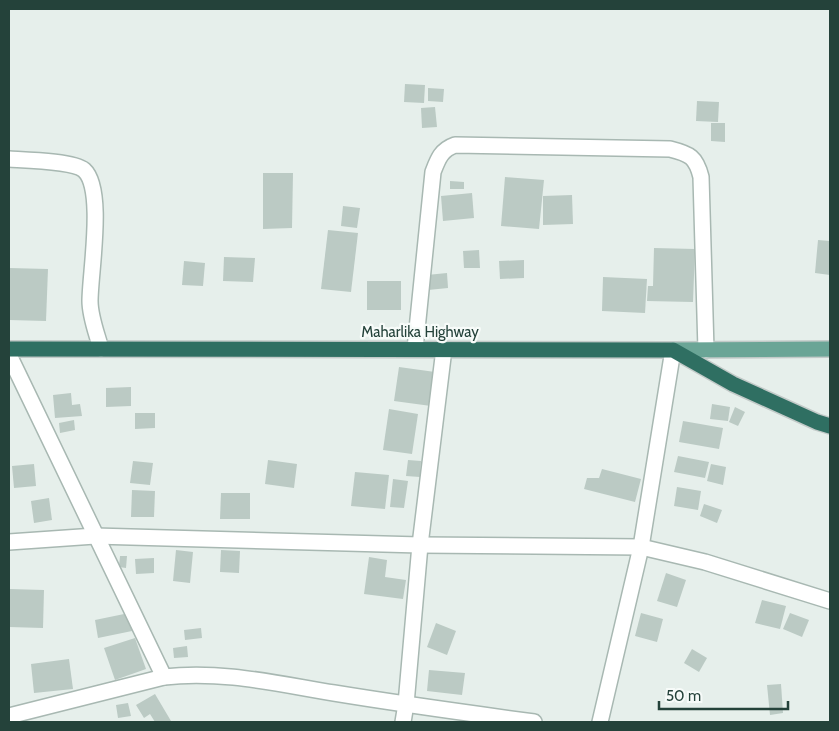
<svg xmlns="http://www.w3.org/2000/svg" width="839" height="731" viewBox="0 0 839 731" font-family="Cabin,sans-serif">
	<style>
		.building { fill: #bbcac4 }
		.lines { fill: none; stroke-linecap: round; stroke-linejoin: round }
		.minor-casing { stroke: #a8b8b2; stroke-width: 18 }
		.major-casing { stroke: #c2cac8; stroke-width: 18 }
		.highway-casing { stroke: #c2cac8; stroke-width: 18 }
		.minor { stroke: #fff; stroke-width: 15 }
		.major { stroke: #6aa596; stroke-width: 15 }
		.highway { stroke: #2f6f62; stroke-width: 15 }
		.labels { text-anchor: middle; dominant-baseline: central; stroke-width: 4.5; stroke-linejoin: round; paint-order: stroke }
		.street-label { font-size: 15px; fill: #24423a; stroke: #f7fbf9 }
	</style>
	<rect width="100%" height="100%" fill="#e6efeb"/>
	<g class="building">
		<path d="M405,84l20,1 -1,18 -20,-1z"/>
		<path d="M428,88l16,1 -1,13 -15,-1z"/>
		<path d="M697,101l22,1 -1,20 -22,-1z"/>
		<path d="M435,107l2,20 -15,1 -1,-20z"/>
		<path d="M711,123h14v19l-14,-1z"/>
		<path d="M263,173h30l-1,55 -29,1z"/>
		<path d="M505,177l39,3 -5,49 -38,-3z"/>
		<path d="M450,181l14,1v7h-14z"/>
		<path d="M472,193l2,25 -31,3 -2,-25z"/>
		<path d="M572,195l1,29 -30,1v-29z"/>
		<path d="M343,206l17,2 -3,20 -16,-2z"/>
		<path d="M328,230l30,3 -7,59 -30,-3z"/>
		<path d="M818,240l12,1v34l-15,-2z"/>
		<path d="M654,248l41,1 -2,53 -46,-1 1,-15h5z"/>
		<path d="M479,250l1,18h-16l-1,-17z"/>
		<path d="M224,257l31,1 -2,24 -30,-1z"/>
		<path d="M524,260v18l-24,1 -1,-18z"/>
		<path d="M184,261l21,2 -2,23 -21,-1z"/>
		<path d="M9,268l39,1 -2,52 -37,-1z"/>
		<path d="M447,273l1,15 -20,2 -1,-15z"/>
		<path d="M603,277l44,2 -2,34 -43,-2z"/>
		<rect x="367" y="281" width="34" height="29"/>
		<path d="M399,367l36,5 -4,34 -37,-5z"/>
		<path d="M131,387v19l-25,1v-19z"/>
		<path d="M71,393l1,12 8,-1 2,12 -27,2 -2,-23z"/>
		<path d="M712,404l18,3 -2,14 -18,-2z"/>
		<path d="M735,407l10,5 -7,14 -9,-4z"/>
		<path d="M389,409l29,5 -6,40 -29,-4z"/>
		<path d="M135,413h20v15l-20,1z"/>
		<path d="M74,420l1,10 -15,3 -1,-10z"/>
		<path d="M683,421l40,7 -4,21 -40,-7z"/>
		<path d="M678,456l31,6 -4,16 -31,-6z"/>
		<path d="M268,460l29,4 -3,24 -29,-4z"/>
		<path d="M408,460l13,1 -1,16 -14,-1z"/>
		<path d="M133,461l20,2 -3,22 -20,-2z"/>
		<path d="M34,464l2,22 -22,2 -2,-22z"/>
		<path d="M711,464l15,3 -3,18 -16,-4z"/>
		<path d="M602,469l39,10 -6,23 -51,-13 3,-11h12z"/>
		<path d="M355,472l34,3 -4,34 -34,-3z"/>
		<path d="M393,479l15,2 -4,27 -14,-1z"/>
		<path d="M677,487l24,4 -3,19 -24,-4z"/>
		<path d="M132,490l23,1 -1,26h-23z"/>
		<path d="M221,493h29v26h-30z"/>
		<path d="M49,498l3,22 -18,3 -3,-22z"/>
		<path d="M704,504l18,6 -5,13 -17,-7z"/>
		<path d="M176,550l17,2 -3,31 -17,-2z"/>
		<path d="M221,550l19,1 -1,22 -19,-1z"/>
		<path d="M120,556h7l-1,12 -7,-1z"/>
		<path d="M369,557l18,3 -2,17 21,3 -3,19 -39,-5z"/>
		<path d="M154,558v15l-18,1 -1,-15z"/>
		<path d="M666,573l20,7 -9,27 -20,-6z"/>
		<path d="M9,589l35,1 -1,38 -34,-1z"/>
		<path d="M762,600l24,6 -6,23 -25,-6z"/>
		<path d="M129,613l3,18 -34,7 -3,-18z"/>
		<path d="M641,613l22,6 -6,23 -22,-6z"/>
		<path d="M790,613l19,7 -7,17 -19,-8z"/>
		<path d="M436,623l20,8 -9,24 -20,-8z"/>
		<path d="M201,628l1,10 -17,2 -1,-10z"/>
		<path d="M135,638l11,31 -31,11 -11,-32z"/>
		<path d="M187,646l1,11 -14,1 -1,-10z"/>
		<path d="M692,649l15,9 -8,14 -15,-9z"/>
		<path d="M69,659l4,30 -39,4 -3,-29z"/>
		<path d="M429,670l36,3 -3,22 -35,-4z"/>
		<path d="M781,684l2,29 -13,2 -3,-30z"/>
		<path d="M155,694l16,27 -1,1h-15l-5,-8 -6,4 -8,-13z"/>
		<path d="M128,703l3,13 -13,2 -2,-13z"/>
	</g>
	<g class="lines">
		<g class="minor-casing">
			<g id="minor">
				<path d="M9,159c15,1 64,2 75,11 21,19 6,103 6,131 0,16 7,33 11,48"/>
				<path d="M415,349l18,-177c5,-13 8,-22 22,-27l215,4c20,5 26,8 31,28l5,173"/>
				<path d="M9,355l155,322"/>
				<path d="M9,542l86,-6 325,9 221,2 64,15 125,39"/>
				<path d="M9,716l155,-39c57,-7 114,7 170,16 67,11 133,20 200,29"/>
				<path d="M403,722l3,-18 14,-159 24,-196"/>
				<path d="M600,722l41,-175 32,-197"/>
			</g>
		</g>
		<g class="major-casing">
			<path id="major" d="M673,350l157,-1"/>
		</g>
		<g class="highway-casing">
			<path id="highway" d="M9,349l664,1 60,34 84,38 13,4"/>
		</g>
		<use href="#minor" class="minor"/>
		<use href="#major" class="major"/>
		<use href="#highway" class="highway"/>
	</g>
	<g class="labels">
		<g class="street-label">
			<text x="420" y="332">Maharlika Highway</text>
		</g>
	</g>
	<rect width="839" height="731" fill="none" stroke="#24423a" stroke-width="20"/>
	<path d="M659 701v8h129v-8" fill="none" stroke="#24423a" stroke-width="2.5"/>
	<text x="666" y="701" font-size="15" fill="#24423a" stroke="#f7fbf9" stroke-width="4" paint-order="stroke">50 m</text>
</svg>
